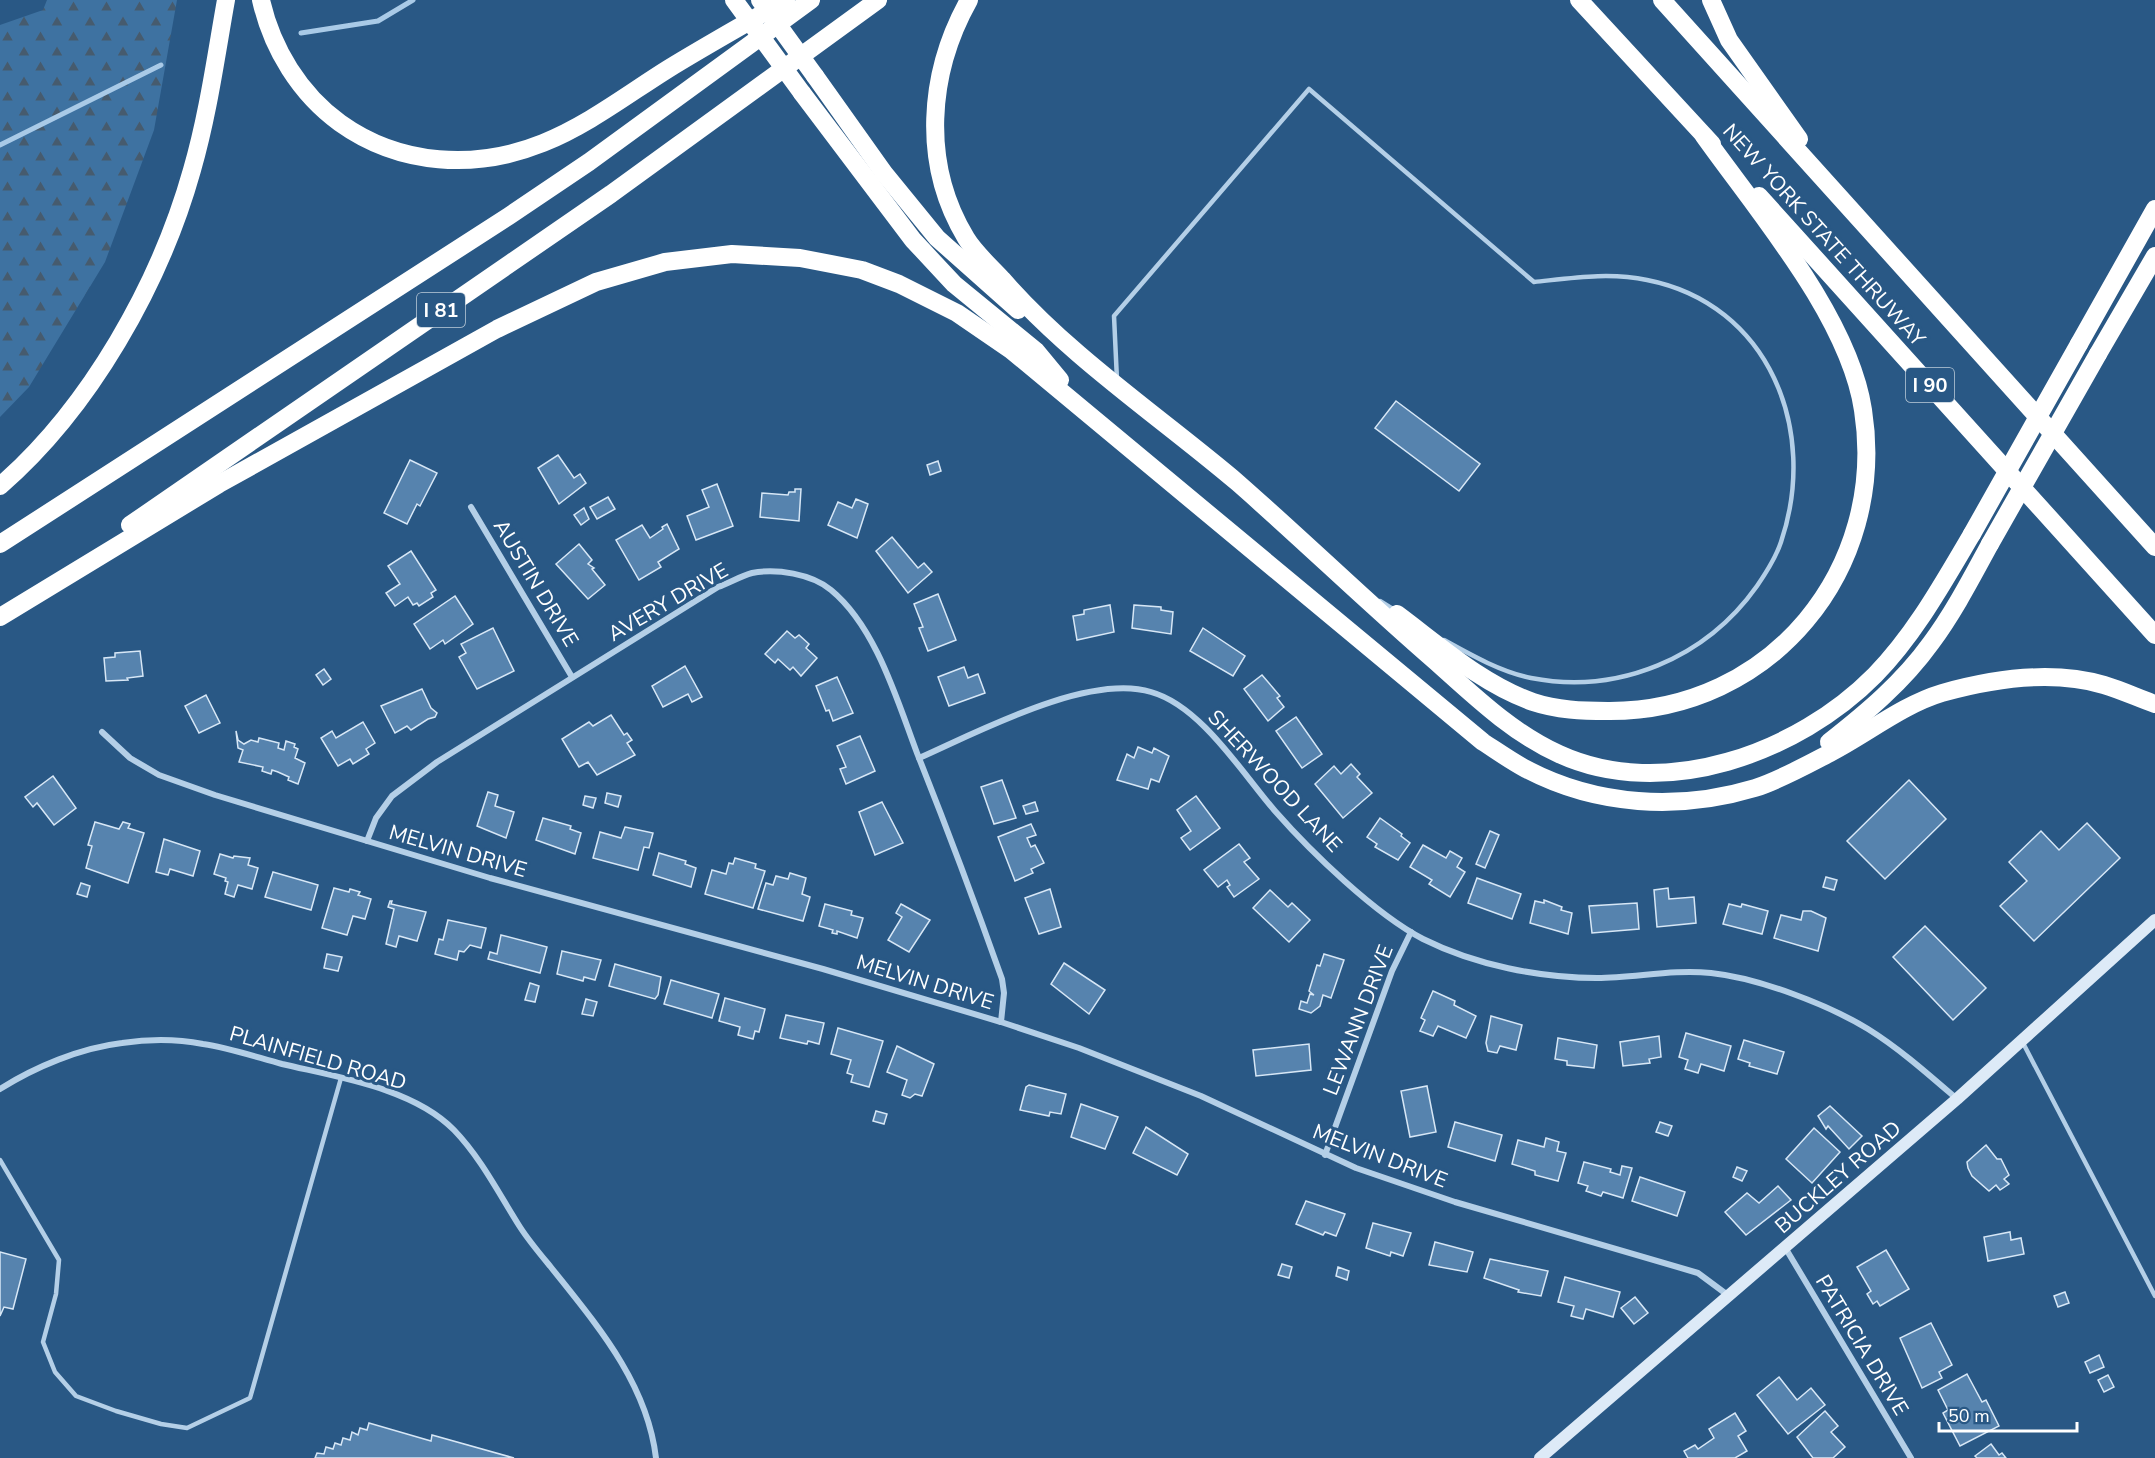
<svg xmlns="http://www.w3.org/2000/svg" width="2155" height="1458" viewBox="0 0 2155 1458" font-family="'Nunito Sans',sans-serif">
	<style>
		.forest { fill: url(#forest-firs) }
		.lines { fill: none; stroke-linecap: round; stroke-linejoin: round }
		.stream { stroke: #a9cae7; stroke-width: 5 }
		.building { fill: #5683ae; stroke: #d7e7f6; stroke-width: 1.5 }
		.lane { stroke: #b4cfe7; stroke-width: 4.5 }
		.street { stroke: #b4cfe7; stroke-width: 6 }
		.secondary { stroke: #ddeaf7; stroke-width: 12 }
		.highway { stroke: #fff; stroke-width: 18 }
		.highway-bridge { stroke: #fff; stroke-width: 18 }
		.labels { text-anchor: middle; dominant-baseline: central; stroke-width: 6; stroke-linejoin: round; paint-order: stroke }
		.shield { fill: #295885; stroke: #bfcdda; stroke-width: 1.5 }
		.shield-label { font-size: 20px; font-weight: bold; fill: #fff }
		.street-label { font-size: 21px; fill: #fff; stroke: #295885 }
	</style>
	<defs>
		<pattern id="forest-firs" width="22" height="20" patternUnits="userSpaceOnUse" patternTransform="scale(1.5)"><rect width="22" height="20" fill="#3e72a1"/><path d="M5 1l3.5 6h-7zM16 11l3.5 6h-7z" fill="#465b6e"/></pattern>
	</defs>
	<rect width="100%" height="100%" fill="#295885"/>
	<path class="forest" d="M47,0h130l-23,130 -49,132 -76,125 -29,30v-392l43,-15z"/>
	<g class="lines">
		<g class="stream">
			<path d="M301,33l77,-12 35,-21"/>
			<path d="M0,145l161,-80"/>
		</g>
	</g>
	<g class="building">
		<path d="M1396,401l84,63 -21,27 -84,-63z"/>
		<path d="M558,455l16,23 6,-4 6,9 -27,21 -21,-36z"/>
		<path d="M410,460l27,13 -17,33 -3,-2 -10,20 -23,-11z"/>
		<path d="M938,461l3,10 -11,4 -3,-10z"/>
		<path d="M717,484l16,42 -37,14 -9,-24 22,-9 -7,-17z"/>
		<path d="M795,489h6l-2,32 -39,-4 2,-24 26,2 1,-3h6z"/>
		<path d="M608,497l7,12 -18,10 -7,-12z"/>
		<path d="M856,499l12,5 -11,34 -29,-13 10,-23 14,6z"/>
		<path d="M584,508l5,11 -8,6 -7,-10z"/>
		<path d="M667,524l12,25 -21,13 3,5 -22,13 -23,-40 26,-15 8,13 13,-9 -1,-2z"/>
		<path d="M892,537l26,31 6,-5 8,9 -24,21 -32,-42z"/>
		<path d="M579,544l13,16 -4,4 6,4 -2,1 13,16 -17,14 -32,-35z"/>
		<path d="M411,551l25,39 -5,3 2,4 -14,9 -2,-3 -4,2 -5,-8 -13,9 -9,-13 14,-9 -12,-18z"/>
		<path d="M938,594l18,46 -28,11 -9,-23 4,-1 -9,-23z"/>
		<path d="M455,596l18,28 -28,20 -2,-4 -13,9 -16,-25z"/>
		<path d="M1110,605l4,27 -37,8 -4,-24 11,-2v-4z"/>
		<path d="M1134,605l27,2v3l12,2 -2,22 -39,-6z"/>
		<path d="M493,628l21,43 -37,18 -18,-32 7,-4 -5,-9z"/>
		<path d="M1203,628l42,28 -12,20 -43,-25z"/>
		<path d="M787,631l8,7 4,-3 10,9 -3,4 11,10 -16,18 -8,-9 -3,3 -12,-11 -3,4 -10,-9z"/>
		<path d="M140,651l3,25 -16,2 1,2 -22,1 -2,-23 11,-1v-4z"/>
		<path d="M685,666l17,31 -10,5 -4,-8 -25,13 -11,-21z"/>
		<path d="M964,667l4,11 10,-4 7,19 -36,13 -11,-29z"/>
		<path d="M324,669l7,10 -8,6 -7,-10z"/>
		<path d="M1262,675l18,21 -3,2 7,9 -16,14 -24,-32z"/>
		<path d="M837,677l16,36 -20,8 -4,-11 -3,1 -10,-25z"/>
		<path d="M422,689l9,19 6,5 -2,4 -7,2 -17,11 -4,-4 -12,7 -14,-27z"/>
		<path d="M206,695l14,28 -21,10 -14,-27z"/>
		<path d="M611,715l13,20 3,-2 5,7 -5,3 8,12 -38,20 -9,-13 -9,5 -17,-28 27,-17 4,4z"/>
		<path d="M1296,717l26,37 -20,14 -26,-37z"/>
		<path d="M363,722l12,21 -9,6 3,5 -16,10 -3,-5 -12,7 -17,-28 11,-7 4,7z"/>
		<path d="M236,731l2,9 6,4 7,-4 7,2 1,-4 20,5 -1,5 6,2 2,-9 9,3 -1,3 4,2 -3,9 10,5 -7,21 -10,-4 1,-3 -11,-5 -6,-2 -1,4 -9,-3 1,-4 -24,-5 4,-12 -5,-2z"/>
		<path d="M860,736l15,35 -29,13 -6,-15 6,-2 -9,-21z"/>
		<path d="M1138,747l14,6 2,-5 15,8 -10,26 -8,-3 -3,10 -31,-9 10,-26 7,4z"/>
		<path d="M1351,764l9,10 -3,3 15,16 -29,25 -28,-34 19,-18 7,8z"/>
		<path d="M53,776l23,32 -22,17 -17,-22 -4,4 -8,-10z"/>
		<path d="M1002,780l14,38 -22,6 -13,-37z"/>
		<path d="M1909,780l37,39 -61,60 -38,-38z"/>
		<path d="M488,792l10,3 -3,11 19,6 -8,26 -29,-12z"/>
		<path d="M607,793l14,3 -3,11 -13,-4z"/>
		<path d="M585,796l11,2 -3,10 -10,-3z"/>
		<path d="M1196,796l24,32 -30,22 -9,-12 10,-7 -14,-21z"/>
		<path d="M882,802l21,41 -28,12 -16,-43z"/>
		<path d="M1035,802l3,9 -12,3 -3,-8z"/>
		<path d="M543,818l28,8 -1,3 11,4 -6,21 -39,-14z"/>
		<path d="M1380,818l22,16 -1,2 9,7 -12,17 -23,-13 2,-3 -10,-7z"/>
		<path d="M95,822l24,7 4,-7 7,2 -2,4 16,5 -16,50 -42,-15 6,-22 -4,-1z"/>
		<path d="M2087,823l33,35 -86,83 -34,-35 27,-25 -18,-19 32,-31 18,19z"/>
		<path d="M1031,824l5,11 -9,3 4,9 4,-2 9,18 -13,6 2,4 -18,8 -17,-44z"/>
		<path d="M625,827l28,6 -4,15 -5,-1 -6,23 -45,-12 7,-26 21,6z"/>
		<path d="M1490,831l9,4 -14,33 -9,-4z"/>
		<path d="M164,839l36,12 -7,25 -23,-7 -2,6 -12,-3z"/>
		<path d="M1239,844l11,14 -6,4 15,17 -25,18 -7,-10 3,-2 -3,-5 -9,7 -14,-17z"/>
		<path d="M1423,845l23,13 4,-7 12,7 -5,9 8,5 -15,25 -21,-13 3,-4 -22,-13z"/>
		<path d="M659,853l27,8 -1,3 11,4 -5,19 -38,-12z"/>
		<path d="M220,854l13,4 1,-2 16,2 -2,7 10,3 -6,21 -14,-4 -4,12 -9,-3 3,-12 -3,-1 1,-3 -12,-4z"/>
		<path d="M735,858l21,6 -1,4 10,3 -12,37 -48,-14 7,-24 14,4 3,-11 4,1z"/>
		<path d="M273,872l45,13 -7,25 -46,-13z"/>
		<path d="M790,873l16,5 -4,16 8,3 -7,24 -45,-12 8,-26 7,2 3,-9 12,3z"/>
		<path d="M1826,877l11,3 -3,10 -11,-3z"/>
		<path d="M1477,878l44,16 -9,25 -44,-16z"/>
		<path d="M81,883l9,3 -3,11 -10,-3z"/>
		<path d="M334,888l15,4 1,-3 10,3 -2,3 13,4 -6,20 -12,-3 -6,19 -25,-7z"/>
		<path d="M1668,888l1,11 25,-2 2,26 -39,4 -3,-37z"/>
		<path d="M1050,889l11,38 -22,7 -14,-36z"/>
		<path d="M1270,890l18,17 4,-4 18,17 -21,22 -36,-34z"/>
		<path d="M1544,900l18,7 -1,3 11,3 -4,21 -38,-11 5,-22 9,2z"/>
		<path d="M390,901h2l-1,3 35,8 -9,29 -18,-5 -3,11 -10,-3 8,-35 -6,-2z"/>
		<path d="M1637,903l2,26 -47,4 -3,-27z"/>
		<path d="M825,904l27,7 -1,4 12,3 -6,20 -20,-7v3l-5,-1 1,-3 -14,-4z"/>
		<path d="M901,904l29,16 -21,32 -21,-12 14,-23 -6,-4z"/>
		<path d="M1729,904l12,3 1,-3 26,7 -6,23 -39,-10z"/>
		<path d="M1803,911h8l15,7 -8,33 -44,-13 7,-23 20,5z"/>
		<path d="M448,920l38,8 -5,20 -11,-3 -6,7 -5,-1 -2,9 -22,-6 4,-15 4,1z"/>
		<path d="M1925,926l61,62 -33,32 -60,-63z"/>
		<path d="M501,935l46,12 -7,26 -52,-14 2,-7 7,2z"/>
		<path d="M562,951l39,9 -6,20 -11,-3 -1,4 -26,-7z"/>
		<path d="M327,954l15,3 -4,14 -14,-3z"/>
		<path d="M1324,954l20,6 -13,38 -8,-3 -3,11 -9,7 -12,-4 2,-8 6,2 3,-9 4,1 -5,-4 8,-26 3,1z"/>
		<path d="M1064,963l41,27 -16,24 -38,-30z"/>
		<path d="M615,964l46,13 -3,18 -3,4 -46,-13z"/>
		<path d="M671,980l48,14 -7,24 -48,-14z"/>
		<path d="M530,983l9,3 -4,16 -10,-2z"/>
		<path d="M1433,991l22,10 -1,4 22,11 -10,22 -28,-12 -5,10 -13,-5 5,-11 -4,-2z"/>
		<path d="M725,998l40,11 -6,23 -4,-1 -2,8 -15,-4 2,-8 -21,-6z"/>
		<path d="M586,999l11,3 -4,14 -11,-2z"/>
		<path d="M786,1015l38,8 -5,21 -11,-3 -1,3 -27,-6z"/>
		<path d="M1491,1016l31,9 -6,25 -16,-4 -3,7 -9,-2 -2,-8z"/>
		<path d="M838,1028l45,13 -14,46 -18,-5 2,-7 -6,-2 4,-13 -20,-6z"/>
		<path d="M1686,1033l45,13 -7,25 -23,-7 -3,9 -13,-4 3,-9 -9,-3z"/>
		<path d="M1659,1036l2,21 -12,2 1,4 -27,3 -3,-24z"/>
		<path d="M1558,1038l39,7 -3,23 -27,-3v-4l-12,-2z"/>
		<path d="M1744,1040l40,12 -7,22 -28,-8 1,-3 -12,-4z"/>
		<path d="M1309,1044l2,26 -55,6 -3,-26z"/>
		<path d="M897,1046l37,18 -12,32 -7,-2 -5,4 -8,-3 5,-15 -20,-8z"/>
		<path d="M1029,1085l37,9 -5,20 -11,-2 -1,4 -29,-6 6,-23z"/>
		<path d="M1427,1086l9,46 -26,5 -9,-46z"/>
		<path d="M1081,1104l37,13 -13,32 -34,-12z"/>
		<path d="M1830,1106l32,30 -13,13 -21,-23 -2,3 -8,-13z"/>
		<path d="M876,1111l11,3 -3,10 -11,-3z"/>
		<path d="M1455,1122l47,13 -7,26 -47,-14z"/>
		<path d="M1660,1122l12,4 -4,10 -12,-4z"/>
		<path d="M1146,1127l42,27 -11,21 -44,-22z"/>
		<path d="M1814,1128l26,24 -28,31 -26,-24z"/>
		<path d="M1546,1138l13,4 -2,9 9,2 -8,28 -23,-6v-4l-23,-7 6,-24 26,7z"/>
		<path d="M1986,1145l11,14h4l8,16 -5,4 5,5 -9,6 -4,-5 -7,6 -17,-15 -4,-8 -1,-6z"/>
		<path d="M1584,1162l27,7 -1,3 10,3 2,-9 10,2 -9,30 -20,-6 -2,4 -15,-5 2,-5 -10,-3z"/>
		<path d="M1737,1167l10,4 -5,10 -9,-4z"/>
		<path d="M1640,1177l45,15 -8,24 -45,-15z"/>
		<path d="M1778,1186l13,14 -45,35 -21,-23 22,-19 12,10z"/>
		<path d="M1306,1201l39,13 -9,22 -11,-4 -2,3 -27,-11z"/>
		<path d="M1373,1223l38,10 -8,23 -12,-4 -1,4 -24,-8z"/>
		<path d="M2010,1232l1,8 10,-2 3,16 -36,7 -4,-24z"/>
		<path d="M1435,1242l38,10 -6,20 -38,-7z"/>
		<path d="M1886,1250l23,39 -29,17 -3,-5 -4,3 -6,-10 4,-3 -14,-24z"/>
		<path d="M0,1252l26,7 -13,50 -9,-2 -4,9z"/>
		<path d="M1490,1259l58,12 -7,25 -23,-4 1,-2 -35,-12z"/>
		<path d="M1282,1264l10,3 -3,11 -11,-3z"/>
		<path d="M1338,1267l11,4 -2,9 -11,-4z"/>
		<path d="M1565,1277l55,15 -7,25 -27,-8 -3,10 -12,-3 3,-10 -16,-4z"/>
		<path d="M2065,1292l4,11 -11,4 -4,-11z"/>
		<path d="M1635,1297l13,16 -14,11 -13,-16z"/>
		<path d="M1931,1323l21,42 -13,7 3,6 -20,10 -22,-50z"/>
		<path d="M2099,1355l5,12 -14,6 -5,-11z"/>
		<path d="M1967,1374l15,28 4,-2 13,26 -39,20 -17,-33 5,-3 -10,-20z"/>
		<path d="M2108,1375l6,12 -10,5 -6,-12z"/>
		<path d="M1779,1377l18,23 14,-12 14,17 -37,29 -31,-39z"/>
		<path d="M1825,1411l13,15 -7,6 14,15 -12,11h-20l-16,-21z"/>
		<path d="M1735,1413l11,18 -8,5 9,15 -12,7h-47l-4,-7 11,-6 3,4 16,-11 -5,-9z"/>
		<path d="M369,1423l62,18 1,-6 82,23h-199l2,-5 7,1 2,-7 7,2 2,-6 6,2 2,-7 7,2 2,-8 6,3 2,-7 7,2z"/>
		<path d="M1991,1444l8,11 3,-2 4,5h-29l-2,-2z"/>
	</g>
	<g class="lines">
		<g class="lane">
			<path d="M1117,380l-3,-64 195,-227 225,193c38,-4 75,-10 113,-2 122,24 172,150 134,262 -5,15 -15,31 -24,44 -51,72 -138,109 -226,92 -30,-6 -60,-23 -87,-38"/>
			<path d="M1380,601l16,10"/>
			<path d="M2023,1043l132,253"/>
			<path d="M0,1160l59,100 -3,34 -13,48 12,30 21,24 40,15 45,13 26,4 63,-30 91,-320"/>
		</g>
		<g class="street">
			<path d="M471,507l101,170"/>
			<path d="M102,732l28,26 29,17 56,20 275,83 333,91 178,53 78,26 122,48 155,72 99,34 243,71 31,23"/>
			<path d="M919,758c59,-26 169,-85 232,-66 50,14 91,81 124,119 36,41 100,103 148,128 52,26 117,39 174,39 38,0 75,-9 114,-5 47,5 116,31 157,56 32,20 60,45 89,70"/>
			<path d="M367,841l9,-23 16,-22 45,-34 281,-175c11,-4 23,-11 34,-14 24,-5 60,1 79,17 45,37 66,110 86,163 30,75 58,150 85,226l2,14 -3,29"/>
			<path d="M0,1089c35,-22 80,-41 122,-46 27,-4 55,-4 81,1 27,4 53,13 79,20 55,13 131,24 172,66 27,28 45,64 66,97 9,14 20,27 30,39 46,58 97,116 106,192"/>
			<path d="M1325,1155l67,-184 19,-39"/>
			<path d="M1786,1249l125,209"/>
		</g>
		<path class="secondary" d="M1540,1458l417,-359 198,-179"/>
		<g class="highway">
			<path d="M261,0c11,49 39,94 79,123 60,43 136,47 203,20 45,-18 85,-49 125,-74 39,-24 79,-46 118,-69"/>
			<path d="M969,0c-41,73 -48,164 -3,238 9,15 24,28 36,41 68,78 157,137 236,204 66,58 130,120 197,178 38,34 77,72 124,93 105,48 239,-1 316,-79 40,-41 68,-92 97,-141"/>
			<path d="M1579,0l133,144"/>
			<path d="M1662,0l493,547"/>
			<path d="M1711,0l18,40 70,99"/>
			<path d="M815,76l69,97 53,65 81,72"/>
			<path d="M802,93l111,147 41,44 82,67 24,29"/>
			<path d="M1759,196l396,439"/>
			<path d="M2079,344l76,-135"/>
			<path d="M2098,354l57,-98"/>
			<path d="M0,486c90,-78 160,-202 192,-316 16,-55 24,-114 34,-170"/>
			<path d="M130,525l481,-331 267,-194"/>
			<path d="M0,544l509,-328 80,-54 222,-162"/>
			<path d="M1397,614c43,32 85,70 136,88 24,8 49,9 75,9 163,1 280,-142 255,-301 -14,-93 -105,-198 -159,-274"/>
			<path d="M0,617l219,-133 278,-155 99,-47 69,-20 67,-8 68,4 62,12 37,14 58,29 54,37 472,392c14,9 28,19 43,27 70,37 153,42 229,19 25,-8 52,-23 75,-35 37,-19 72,-48 112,-60 50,-14 111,-23 162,-8 17,5 34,13 51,19"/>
			<path d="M1829,742c37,-29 74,-60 102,-99 23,-31 41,-66 59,-99"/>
		</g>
		<g class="highway-bridge">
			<path d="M734,0l68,93"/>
			<path d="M760,0l55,76"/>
			<path d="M1972,534l107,-190"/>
			<path d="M1990,544l108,-190"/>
		</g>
	</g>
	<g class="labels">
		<g class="shield">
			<rect x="417" y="293" width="48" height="34" rx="4.5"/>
			<rect x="1906" y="368" width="48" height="34" rx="4.5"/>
		</g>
		<g class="shield-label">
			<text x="441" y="310">I 81</text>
			<text x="1930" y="385">I 90</text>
		</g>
		<g class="street-label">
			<text transform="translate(1824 235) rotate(48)">NEW YORK STATE THRUWAY</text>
			<text transform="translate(536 583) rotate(59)">AUSTIN DRIVE</text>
			<text transform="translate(668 602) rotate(-30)">AVERY DRIVE</text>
			<text transform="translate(1275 781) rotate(47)">SHERWOOD LANE</text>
			<text transform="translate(458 851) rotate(16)">MELVIN DRIVE</text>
			<text transform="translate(925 982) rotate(17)">MELVIN DRIVE</text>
			<text transform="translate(1358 1020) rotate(-69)">LEWANN DRIVE</text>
			<text transform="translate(318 1058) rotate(16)">PLAINFIELD ROAD</text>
			<text transform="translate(1380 1156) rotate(21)">MELVIN DRIVE</text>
			<text transform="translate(1838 1177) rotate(-41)">BUCKLEY ROAD</text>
			<text transform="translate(1862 1345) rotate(59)">PATRICIA DRIVE</text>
		</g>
	</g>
	<path d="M1939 1422v9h138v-9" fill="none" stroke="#ffffff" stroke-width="3"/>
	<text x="1948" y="1422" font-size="18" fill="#ffffff" stroke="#295885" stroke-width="4.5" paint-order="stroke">50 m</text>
</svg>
